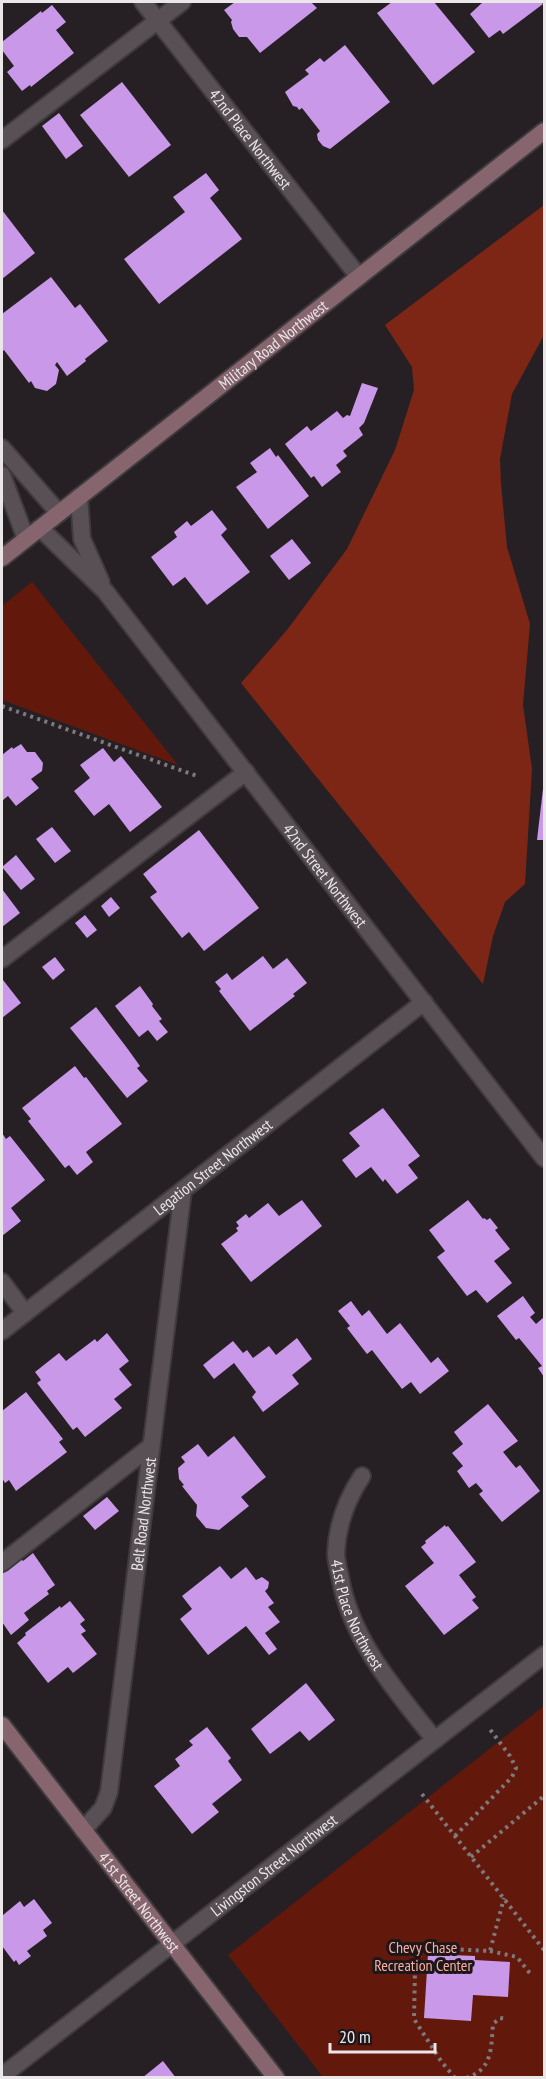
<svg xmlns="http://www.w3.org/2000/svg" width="546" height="2079" viewBox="0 0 546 2079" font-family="'PT Sans Narrow',sans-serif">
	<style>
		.green { fill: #62190c }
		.forest { fill: #7d2615 }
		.building { fill: #c998e8 }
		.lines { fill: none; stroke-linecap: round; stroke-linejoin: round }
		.service-casing { stroke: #3f3b3d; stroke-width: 20 }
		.minor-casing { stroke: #3f3b3d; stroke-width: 20 }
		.secondary-casing { stroke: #3f3b3d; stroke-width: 20 }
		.path { stroke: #7e797c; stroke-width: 4; stroke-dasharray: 3 4.5; stroke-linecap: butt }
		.service { stroke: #585055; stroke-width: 16 }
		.minor { stroke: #585055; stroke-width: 16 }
		.secondary { stroke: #87656f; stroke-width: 16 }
		.labels { text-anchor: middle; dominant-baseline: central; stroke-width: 6; stroke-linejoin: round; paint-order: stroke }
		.street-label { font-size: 16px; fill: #ebe7e9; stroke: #1d171b }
		.park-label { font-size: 16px; fill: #f9ae9d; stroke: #1d171b }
	</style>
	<rect width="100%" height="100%" fill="#262024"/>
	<g class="green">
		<path d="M32,582l146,183 -176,-65v-94z"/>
		<path d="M544,1706v371h-221l-95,-122z"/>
	</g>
	<path class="forest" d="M544,205v130l-32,59 -12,65 1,25 6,63 23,77 -7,81 9,64 -7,115 -20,18 -12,34 -10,48 -242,-301 46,-53 60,-81 48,-99 19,-60 -2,-23 -27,-42z"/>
	<g class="building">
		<path d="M235,2h76l6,6 -57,45 -13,-16h-8l-6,-8 -2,-7 1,-2 -8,-10z"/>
		<path d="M392,2h42l41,50 -42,33 -56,-72z"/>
		<path d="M483,2h58l2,2 -40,30 -3,-4 -11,8 -19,-24z"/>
		<path d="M52,5l14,17 -10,8 18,23 -43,34 -1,-2 -8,6 -15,-19 7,-6 -12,-16v-8l39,-31 1,2z"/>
		<path d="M345,45l45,57 -60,47 -7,-3 -5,-6 -1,-6 3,-3 -18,-23 -3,2 -2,-3 -4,-1 -8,-14 24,-18 -4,-4 15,-12 4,4z"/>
		<path d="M122,82l49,63 -42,32 -49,-62z"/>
		<path d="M59,113l24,33 -17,13 -24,-33z"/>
		<path d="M206,173l13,17 -9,8 32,41 -83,65 -35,-45 61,-47 -12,-15z"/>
		<path d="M2,210l33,43 -33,26z"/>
		<path d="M51,277l24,31 5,-4 28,37 -23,18 1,2 -19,15 -10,-14 -2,3 4,5 -3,14 -9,7 -12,-3 -4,-7 -2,2 -25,-33 -2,2v-38z"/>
		<path d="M362,383l16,5 -14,35 -5,5 4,7 -20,16 4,5 -11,9 5,7 -19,15 -8,-11 -3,2 -26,-34 22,-18 4,5 26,-20 6,7 4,-3 3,1z"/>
		<path d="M270,448l6,9 2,-2 31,41 -41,33 -32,-42 21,-15 -7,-9z"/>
		<path d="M212,510l15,19 -6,6 29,37 -43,33 -22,-28 -12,9 -22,-29 26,-20 -3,-5 13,-11 4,5z"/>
		<path d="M292,539l19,24 -22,17 -19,-24z"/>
		<path d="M21,744l6,8h8l8,11 -1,8 -11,8 8,9 -23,18 -8,-10 -5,4 -1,-2v-43l10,-8 1,2z"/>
		<path d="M103,748l11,14 7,-6 41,51 -32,25 -21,-28 -15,12 -20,-25 16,-13 -10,-13z"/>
		<path d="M543,789h1v51h-7z"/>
		<path d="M52,827l19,24 -16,12 -19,-24z"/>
		<path d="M199,830l60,78 -55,43 -15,-19 -7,6 -32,-41 7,-5 -14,-18z"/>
		<path d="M16,855l19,24 -14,11 -19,-23z"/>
		<path d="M2,889l18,24 -18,14z"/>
		<path d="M111,897l9,11 -11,9 -8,-11z"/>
		<path d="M85,915l12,15 -10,8 -12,-15z"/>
		<path d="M263,956l10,13 14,-11 20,25 -14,11 2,2 -45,35 -31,-40 2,-2 -6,-7 12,-9 5,7z"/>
		<path d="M55,957l10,13 -12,10 -11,-13z"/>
		<path d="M3,980l18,23 -19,15v-36z"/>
		<path d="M140,986l13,18 -1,2 10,13 -3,2 9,11 -11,9 -9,-11 -9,7 -24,-31z"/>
		<path d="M96,1007l31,41 13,18 -3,2 11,13 -21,17 -57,-70z"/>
		<path d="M75,1066l9,12 2,-1 36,47 -36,28 7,10 -16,13 -8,-10 -4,3 -37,-47 3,-2 -9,-11z"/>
		<path d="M383,1108l37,48 -12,9 10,13 -21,16 -12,-15 -2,3 -12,-15 -15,11 -14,-18 18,-14 -11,-13z"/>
		<path d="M2,1133l4,6 4,-3 35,44 -34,28 10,13 -19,15z"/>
		<path d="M302,1200l20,26 -71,56 -30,-38 17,-13 -2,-3 3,-2 -3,-4 10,-8 3,4 19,-15 11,13z"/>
		<path d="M468,1200l15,19 1,-1 3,2 3,-2 8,10 -3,2 15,19 -16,12 18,22 -25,20 -11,-13 -9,6 -30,-39 8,-6 -16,-21z"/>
		<path d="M523,1296l12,17 -5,4 6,7 8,-7v60l-6,-9 4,-2 -23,-28 -3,2 -19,-24z"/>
		<path d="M351,1301l11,15 7,-6 18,24 13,-11 31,40 7,-6 11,14 -29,23 -9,-12 -9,7 -30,-39 -5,4 -20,-26 3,-2 -12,-15z"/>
		<path d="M107,1333l22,28 -10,8 13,16 -18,14 8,9 -37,29 -8,-10 -4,3 -36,-47 4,-3 -6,-8 24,-19 7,8 29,-22 2,3z"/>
		<path d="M297,1338l15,21 -20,16 7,9 -36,28 -11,-15 4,-5 -22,-29 -20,16 -11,-14 30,-24 10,12 4,-3 6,8 16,-12 7,9z"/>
		<path d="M26,1392l37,47 -4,3 8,10 -51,39 -7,-11 -4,3 -3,-5v-67z"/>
		<path d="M488,1404l30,37 -15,11 13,16 4,-3 20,26 -38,31 -23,-28 4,-3 -7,-8 -7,5 -12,-17 6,-5 -11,-13 11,-9 -9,-12z"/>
		<path d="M234,1436l32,41 -25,20 8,9 -30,24 -13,-2 -10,-12 1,-11 -15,-19 2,-1 -5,-6 -1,-11 7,-6 -4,-5 17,-13 10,13z"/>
		<path d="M107,1497l12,14 -24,19 -12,-14z"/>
		<path d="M445,1525l1,2 2,-1 28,36 -17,13 17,22 -4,3 7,8 -35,27 -39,-49 29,-23 -13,-16 5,-4 -1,-2z"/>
		<path d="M33,1553l22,32 -8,6 2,3 -25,19 5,7 -18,15 -9,-13v-48l19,-15 2,2z"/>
		<path d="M220,1566l11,13 15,-12 10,13 6,-3 7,5 -1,6 -3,3 9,12 -6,4 12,15 -15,11 12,16 -8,6 -23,-29 -38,29 -28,-36 12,-10 -10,-13z"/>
		<path d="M70,1601l15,19 -5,4 6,7 -5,3 16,20 -24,19 -5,-6 -20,16 -31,-40 9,-8 -1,-2 35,-27 1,2z"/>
		<path d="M306,1683l29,37 -26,21 -9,-10 -30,23 -19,-25z"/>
		<path d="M207,1727l24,31 -3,3 14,19 -30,24 7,8 -27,22 -38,-48 26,-20 -5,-7 18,-14 -4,-4z"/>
		<path d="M34,1899l18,24 -9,7 4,6 -20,15 4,5 -12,9 -3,-5 -2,2 -12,-16v-33l1,2 17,-14 4,6z"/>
		<path d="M428,1954l47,2v4l35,2 -2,35 -35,-2 -2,26 -47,-3z"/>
		<path d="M163,2061l13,17h-34z"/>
	</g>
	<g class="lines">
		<g class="service-casing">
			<g id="service">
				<path d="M2,140l180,-138"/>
				<path d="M2,959l244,-187"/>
				<path d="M2,1282l23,31"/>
				<path d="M2,1563l149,-117"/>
			</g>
		</g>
		<g class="minor-casing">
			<g id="minor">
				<path id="s1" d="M143,2l216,275"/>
				<path d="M2,448l57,65"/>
				<path d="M2,475l24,64"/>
				<path d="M79,497l3,42 19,43"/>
				<path id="s2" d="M40,528l65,63 439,567"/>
				<path id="s3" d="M2,1331l422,-329"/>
				<path id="s4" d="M362,1476c-15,23 -25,49 -26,77 0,7 2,15 4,23 10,63 56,115 95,164"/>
				<path id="s5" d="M83,1830l20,-22 6,-16 74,-602"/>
				<path id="s6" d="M2,2076l542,-421"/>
			</g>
		</g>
		<g class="secondary-casing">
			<g id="secondary">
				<path id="s7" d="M2,558l542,-427"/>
				<path id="s8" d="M2,1725l274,353"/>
			</g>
		</g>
		<g class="path">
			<path d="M2,706l195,70"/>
			<path d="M422,1794l122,156"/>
			<path d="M455,1836l57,-59 4,-9 -6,-12 -21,-28"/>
			<path d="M471,1857l73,-61"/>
			<path d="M490,1951l27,6 15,19"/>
			<path d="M455,2078l-14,-17 -27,-42 1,-50 5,-14 9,-7 61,3 14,-53"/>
			<path d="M466,2078c27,-8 25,-31 27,-54l7,-6 6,1"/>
		</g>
		<use href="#service" class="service"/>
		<use href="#minor" class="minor"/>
		<use href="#secondary" class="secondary"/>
	</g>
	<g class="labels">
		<g class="street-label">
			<text stroke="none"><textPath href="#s1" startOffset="174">42nd Place Northwest</textPath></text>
			<text stroke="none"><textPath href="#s7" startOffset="345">Military Road Northwest</textPath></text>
			<text stroke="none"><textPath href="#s2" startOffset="450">42nd Street Northwest</textPath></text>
			<text stroke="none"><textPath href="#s3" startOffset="267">Legation Street Northwest</textPath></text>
			<text stroke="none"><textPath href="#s5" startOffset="327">Belt Road Northwest</textPath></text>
			<text stroke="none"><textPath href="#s4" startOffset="148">41st Place Northwest</textPath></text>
			<text stroke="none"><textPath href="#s6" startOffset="344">Livingston Street Northwest</textPath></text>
			<text stroke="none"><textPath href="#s8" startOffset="224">41st Street Northwest</textPath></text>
		</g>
		<g class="park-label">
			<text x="423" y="1947">Chevy Chase<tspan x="423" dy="18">Recreation Center</tspan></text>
		</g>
	</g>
	<rect width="546" height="2079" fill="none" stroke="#ebe7e9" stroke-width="6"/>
	<path d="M330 2043v9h105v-9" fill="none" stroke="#ebe7e9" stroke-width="3"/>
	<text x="339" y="2043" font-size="18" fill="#ebe7e9" stroke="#1d171b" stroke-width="4.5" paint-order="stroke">20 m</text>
</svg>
